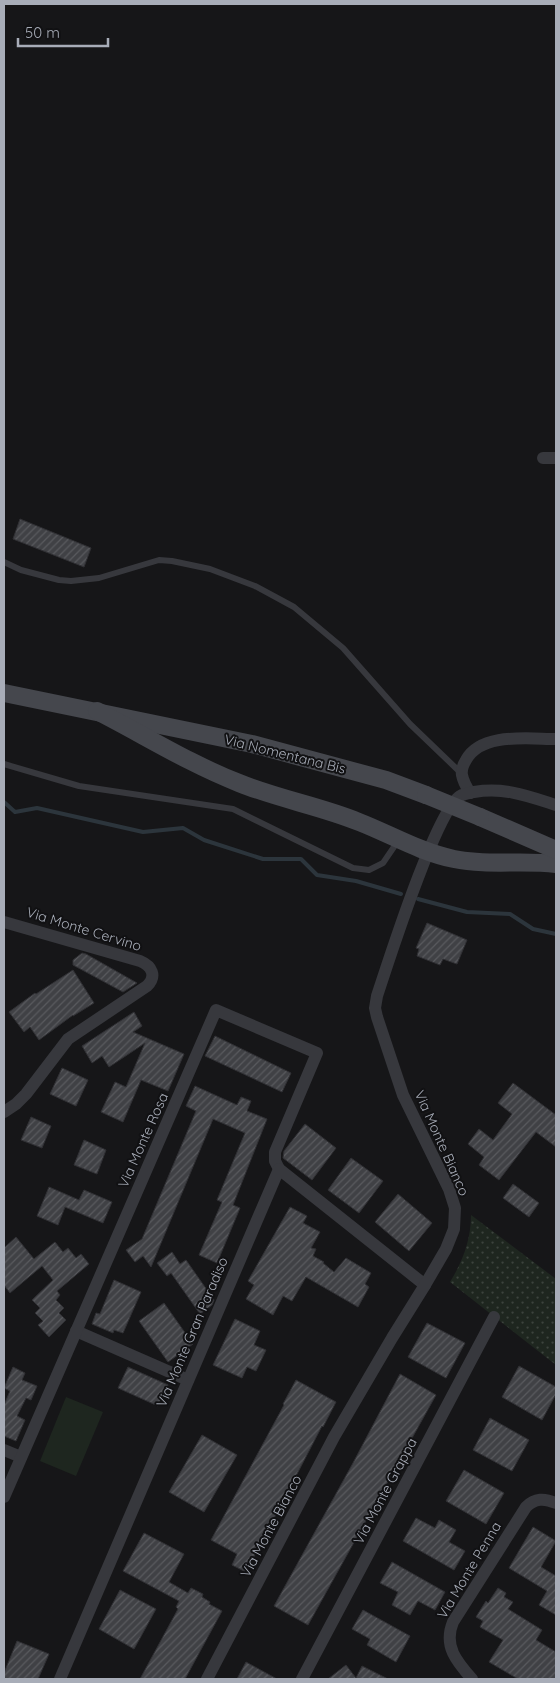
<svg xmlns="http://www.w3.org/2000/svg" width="560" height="1683" viewBox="0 0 560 1683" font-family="Quicksand,sans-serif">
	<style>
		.grass { fill: url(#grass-dots) }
		.pitch { fill: #1e261f }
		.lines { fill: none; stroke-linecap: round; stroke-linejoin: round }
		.stream { stroke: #2c353c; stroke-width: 4 }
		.building { fill: url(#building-hatch); stroke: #303034 }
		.service { stroke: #37383d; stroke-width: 6 }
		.minor { stroke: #37383d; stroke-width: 12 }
		.secondary { stroke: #45474d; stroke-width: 18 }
		.secondary-bridge { stroke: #45474d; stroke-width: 18 }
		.labels { text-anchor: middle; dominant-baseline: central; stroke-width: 4; stroke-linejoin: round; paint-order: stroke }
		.street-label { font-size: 14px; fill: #a8adb8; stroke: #111113 }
	</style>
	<defs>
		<pattern id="grass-dots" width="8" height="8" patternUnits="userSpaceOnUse" patternTransform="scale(1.25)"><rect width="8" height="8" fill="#1e261f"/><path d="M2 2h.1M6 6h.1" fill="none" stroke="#3c433d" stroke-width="1.8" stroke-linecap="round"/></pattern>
		<pattern id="building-hatch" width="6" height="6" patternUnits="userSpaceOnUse" patternTransform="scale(1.25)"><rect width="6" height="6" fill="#404145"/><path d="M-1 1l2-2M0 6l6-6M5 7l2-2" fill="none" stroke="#595a5e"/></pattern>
	</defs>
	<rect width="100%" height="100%" fill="#161618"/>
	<path class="grass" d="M471,1215l85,64v86l-106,-83c13,-21 21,-43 21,-67z"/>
	<path class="pitch" d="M66,1397l37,15 -27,64 -36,-15z"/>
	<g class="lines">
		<g class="stream">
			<path d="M4,802l11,10 22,-4 106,24 40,-4 21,12 59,19h38l16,16 39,6 45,13"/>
			<path d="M418,899l49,13 43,2 23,15 23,5"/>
		</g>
	</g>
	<g class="building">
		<path d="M20,519l71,29 -7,19 -71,-28z"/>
		<path d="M427,923l40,17 -10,24 -14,-5 -3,6 -23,-9 2,-7 -3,-1z"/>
		<path d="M82,953l4,1 51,29 -14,9 -50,-27v-5z"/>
		<path d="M73,970l21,33 -21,13v-1l-34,25 -9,-13 -6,5 -15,-20 26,-19 1,1z"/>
		<path d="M134,1012l8,14 -9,6 51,22 -16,37 -27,-11 -18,42 -22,-10 14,-30 11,5 19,-44 -36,24 -7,-11 -10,7 -10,-17z"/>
		<path d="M215,1036l76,37 -9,19 -77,-36z"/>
		<path d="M62,1068l26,12 -12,26 -26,-12z"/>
		<path d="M513,1083l43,32v32l-20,-15 -37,48 -20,-15 5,-8 -16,-13 11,-15 14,11 19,-26 -14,-11z"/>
		<path d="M195,1086l42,19 4,-8 10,4 -4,10 20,8 -34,86 7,3 -23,55 -18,-8 23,-53 -5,-2 28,-67 -32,-14 -62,148 -8,-11 -8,6 -9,-12 16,-11 54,-128 -10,-5z"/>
		<path d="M31,1117l20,9 -9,22 -21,-8z"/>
		<path d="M305,1124l31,24 -24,32 -29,-22 1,-7z"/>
		<path d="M84,1140l22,10 -9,24 -23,-9z"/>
		<path d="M351,1158l32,23 -24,32 -31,-23z"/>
		<path d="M513,1184l26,19 -10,14 -26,-19z"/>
		<path d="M49,1187l30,13 5,-10 28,12 -9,21 -38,-16 -7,18 -21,-9z"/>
		<path d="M398,1194l34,29 -23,28 -34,-29z"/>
		<path d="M290,1207l17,9 -4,7 17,9 -9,16 5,1 -3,7 11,6 -1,1 11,9 12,-14 25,15 -6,11 4,3 -11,20 -52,-30 -14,24 -9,-5 -10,19 -27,-16 8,-14 -6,-4z"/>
		<path d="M16,1237l18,22 21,-17 8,10 5,-4 8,10 5,-4 8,10 -32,27 3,4 -4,5 8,8 -5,5 7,7 -17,17 -11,-12 5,-4 -8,-8 5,-5 -8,-8 21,-20 -11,-14 -32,27 -6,-8v-37z"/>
		<path d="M172,1252l8,12 6,-4 28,40 -2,5 -12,9 -29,-41 -4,3 -10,-13z"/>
		<path d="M114,1280l27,12 -18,41 -9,-3 -1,3 -21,-9 4,-11 4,1z"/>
		<path d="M164,1303l29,41 -25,18 -29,-41z"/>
		<path d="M235,1319l25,12 -6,14 12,5 -10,21 -9,-4 -5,11 -29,-13z"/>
		<path d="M427,1323l38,20 -19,35 -38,-21z"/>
		<path d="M519,1366l37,21v7l-14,26 -40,-23z"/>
		<path d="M13,1367l12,6 -3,7 15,6 -6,14 -5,-2 -9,18 8,4 -9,21 -12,-5v-31l6,-14 -6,-3z"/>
		<path d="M128,1367l40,18 -10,21 -40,-18z"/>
		<path d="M400,1374l36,21 -128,230 -34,-19 79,-143z"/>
		<path d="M296,1380l40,22 -13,25 -1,-1 -76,146 -14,-7 5,-11 -26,-14 73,-135 -1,-1z"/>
		<path d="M490,1418l39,22 -17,31 -39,-21z"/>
		<path d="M202,1435l35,20 -33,57 -35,-20z"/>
		<path d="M464,1470l40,23 -18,31 -40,-23z"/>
		<path d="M416,1518l19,10 4,-8 17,10 -7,12 16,9 -11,19 -51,-29z"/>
		<path d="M533,1527l23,14 -15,26 15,9v-2v41l-17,-10 8,-14 -38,-23z"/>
		<path d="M144,1533l40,21 -15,28 19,11 3,-5 12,6 -1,3 8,5 -1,2 13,7 -37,68h-45l38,-70 -2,-2 3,-6 -56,-30z"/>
		<path d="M392,1562l53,30 -10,18 -17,-9 -8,14 -18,-10 6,-13 -18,-9z"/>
		<path d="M498,1588l8,5 -2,4 9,5 -5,7 34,21 -6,10 20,12v27h-38l-29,-17 14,-22 -23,-13 3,-6 -7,-4 10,-16 2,2z"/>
		<path d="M120,1590l36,19 -22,40 -35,-20z"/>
		<path d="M363,1610l47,26 -14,26 -29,-17 3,-6 -18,-10z"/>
		<path d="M17,1641l32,13 -11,25h-34v-6z"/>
		<path d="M246,1662l31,17h-40z"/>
		<path d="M346,1665l10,13 6,-12 26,13h-60z"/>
	</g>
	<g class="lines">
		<g class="service">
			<path d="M4,562l17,8 38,10 12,1 28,-3 60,-18 13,1 38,8 45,17 39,21 49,41 67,76 51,49"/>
			<path d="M4,764l75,22 154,23 120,59 16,2 14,-7 15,-22"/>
		</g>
		<g class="minor">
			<path d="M543,458h13"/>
			<path d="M470,793c-3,-5 -7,-12 -8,-18 -1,-5 1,-10 4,-15 15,-28 63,-21 90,-21"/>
			<path d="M4,922l136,39c12,5 17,15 7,25l-79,53 -42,55 -10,10 -12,8"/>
			<path d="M76,1331l112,49"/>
			<path d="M4,1450l17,7"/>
			<path d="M4,1497l212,-487 101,43 -42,99v9l4,8"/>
			<path d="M60,1679l219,-510 146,116"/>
			<path d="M207,1679l127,-242 58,-99 33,-53 21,-36 8,-20 1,-21 -6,-19 -46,-94 -26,-78 -2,-9 2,-12c11,-33 59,-185 83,-200 4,-2 10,-3 14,-4 31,-5 54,4 82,13"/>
			<path d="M302,1679l192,-362"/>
			<path d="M472,1679c-15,-17 -29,-33 -19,-57l73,-115c9,-9 18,-9 30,-4"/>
		</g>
		<g class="secondary">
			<path d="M4,693l248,51 134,36 40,15"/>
			<path d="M97,711c47,24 93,53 142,72 39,16 81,23 120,39 31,12 61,30 95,37 34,7 68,1 102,5"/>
			<path d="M480,817l76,33"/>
		</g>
		<path class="secondary-bridge" d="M426,795l54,22"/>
	</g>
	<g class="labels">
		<g class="street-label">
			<text transform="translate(285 754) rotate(14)">Via Nomentana Bis</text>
			<text transform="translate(84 929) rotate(17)">Via Monte Cervino</text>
			<text transform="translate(143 1140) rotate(-66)">Via Monte Rosa</text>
			<text transform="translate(442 1143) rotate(66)">Via Monte Bianco</text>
			<text transform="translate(192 1332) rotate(-67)">Via Monte Gran Paradiso</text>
			<text transform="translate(385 1491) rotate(-62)">Via Monte Grappa</text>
			<text transform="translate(271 1526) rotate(-62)">Via Monte Bianco</text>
			<text transform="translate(469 1570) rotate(-59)">Via Monte Penna</text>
		</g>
	</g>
	<rect width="560" height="1683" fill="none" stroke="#a8adb8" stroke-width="10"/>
	<path d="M18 38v8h90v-8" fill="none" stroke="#a8adb8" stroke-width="2.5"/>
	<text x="25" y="38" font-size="15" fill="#a8adb8" stroke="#111113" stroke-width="4" paint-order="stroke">50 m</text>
</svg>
